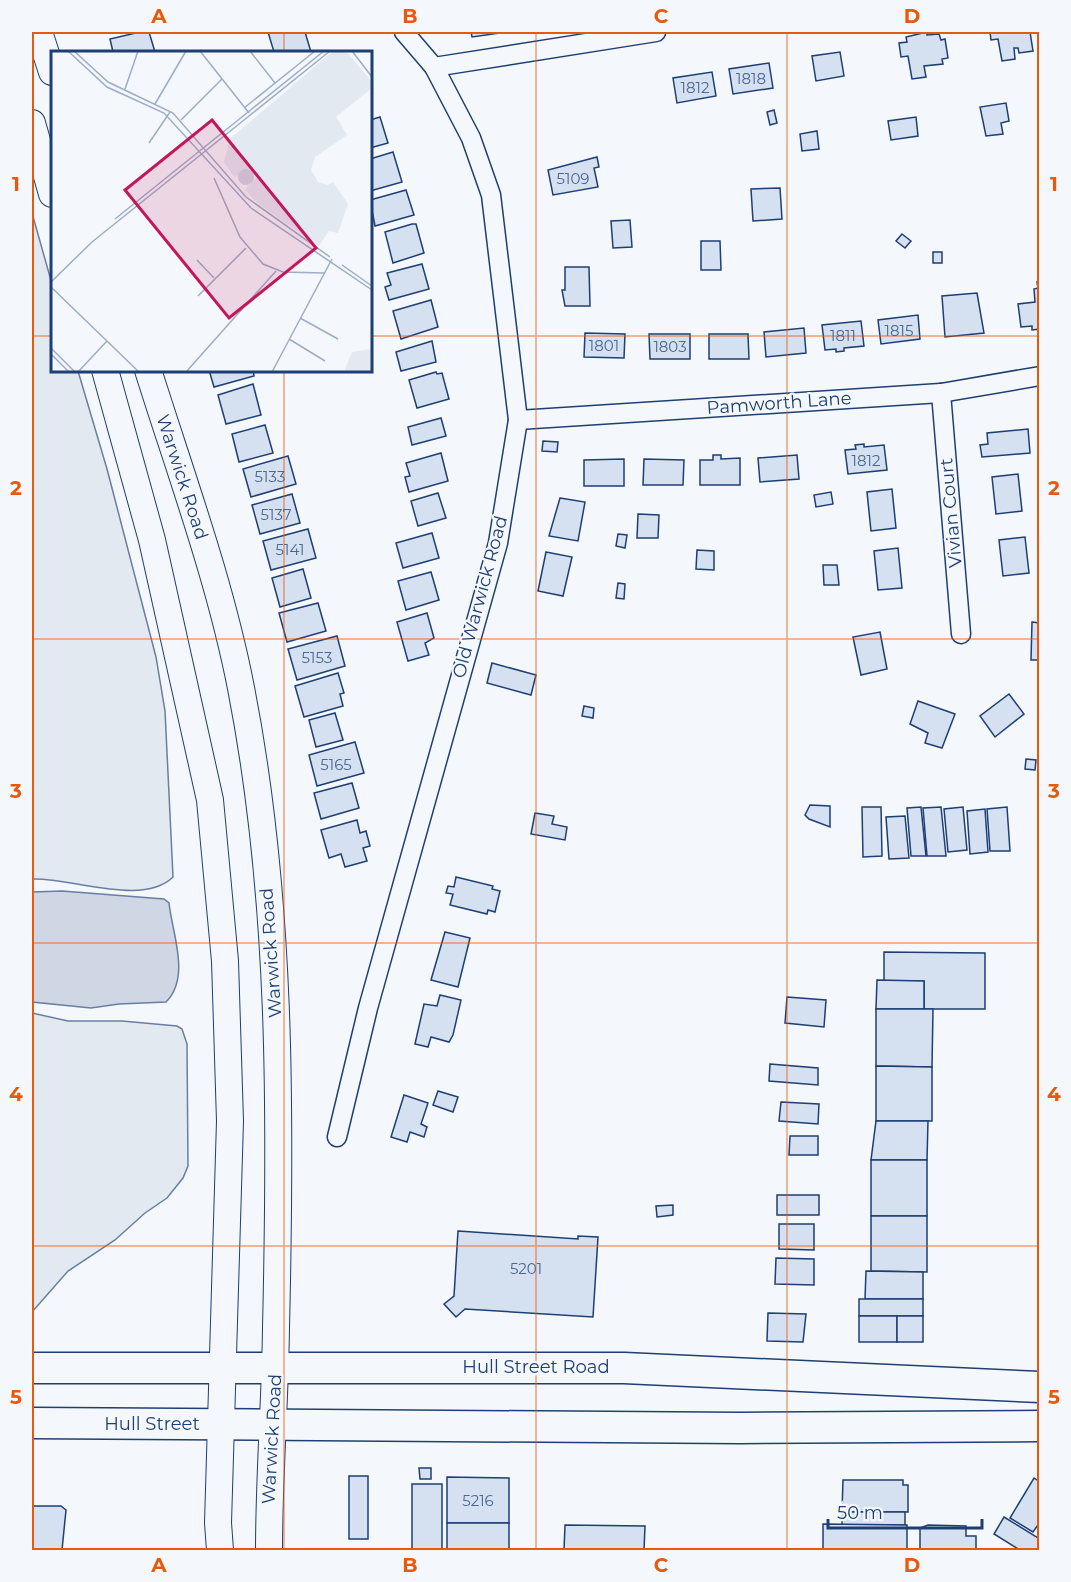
<svg xmlns="http://www.w3.org/2000/svg" width="1071" height="1582" viewBox="0 0 1071 1582" font-family="Montserrat,sans-serif">
	<style>
		.green { fill: #e3e9f0; stroke: #687fa3; stroke-width: 1.5 }
		.water { fill: #cfd7e4; stroke: #687fa3; stroke-width: 1.5 }
		.building { fill: #d5e0f0; stroke: #1d3f73; stroke-width: 1.5 }
		.lines { fill: none; stroke-linecap: round; stroke-linejoin: round }
		.minor-casing { stroke: #1d3f73; stroke-width: 21 }
		.secondary-casing { stroke: #1d3f73; stroke-width: 28 }
		.primary-casing { stroke: #1d3f73; stroke-width: 33 }
		.minor { stroke: #f4f7fb; stroke-width: 18 }
		.secondary { stroke: #f4f7fb; stroke-width: 26 }
		.primary { stroke: #f4f7fb; stroke-width: 30 }
		.grid { fill: none; stroke: #e8590c; stroke-width: 1.5; stroke-opacity: 0.55 }
		.labels { text-anchor: middle; dominant-baseline: central; stroke-width: 4.5; stroke-linejoin: round; paint-order: stroke }
		.number-label { font-size: 15px; fill: #4b6792 }
		.street-label { font-size: 18px; fill: #1d3f73; stroke: #f4f7fb }
		.inset-road { fill: none; stroke: #9eadc5; stroke-width: 1.5 }
		.view { fill: #c2185b; fill-opacity: 0.15; stroke: #c2185b; stroke-width: 3 }
		.inset-edge { fill: none; stroke: #1d3f73; stroke-width: 3 }
		.neatline { fill: none; stroke: #e8590c; stroke-width: 2 }
		.grid-label { font-size: 20px; text-anchor: middle; font-weight: bold; fill: #e8590c }
	</style>
	<rect width="100%" height="100%" fill="#f4f7fb"/>
	<g class="green">
		<path d="M32,213l20,71v86l26,1 29,98 49,188 9,54 8,166c-30,30 -103,0 -141,2z"/>
		<path d="M32,1013l36,8h54l55,5 5,3 5,15 1,122 -5,12 -16,20 -22,15 -30,27 -47,31 -36,41z"/>
	</g>
	<path class="water" d="M62,891l102,8 5,4c3,30 22,74 -3,99l-47,2 -28,4 -59,-6v-110z"/>
	<g class="building">
		<path d="M140,32h9l6,20h-42l-3,-13z"/>
		<path d="M268,32h37l6,20h-37z"/>
		<path d="M471,32h36l-35,5z"/>
		<path d="M927,32v3l12,-1 2,6 4,-1 3,19 -6,1 1,5 -19,2 2,11 -14,2 -4,-23 -7,1 -2,-14 8,-1 -1,-5z"/>
		<path d="M990,32h40l3,19 -14,2 -1,-5h-4l1,11 -13,2 -4,-22 -7,1z"/>
		<path d="M840,52l4,24 -28,5 -4,-25z"/>
		<path d="M769,63l4,25 -40,6 -4,-25z"/>
		<path d="M712,72l4,24 -39,7 -4,-25z"/>
		<path d="M1006,103l3,18 -8,2 2,11 -17,2 -6,-29z"/>
		<path d="M774,110l3,13 -7,2 -3,-13z"/>
		<path d="M380,117l8,26 -18,5v-28z"/>
		<path d="M916,117l2,19 -27,4 -3,-19z"/>
		<path d="M817,131l2,18 -17,2 -2,-17z"/>
		<path d="M393,152l9,30 -32,9v-32z"/>
		<path d="M597,157l2,10 -5,1 4,19 -45,8 -5,-25z"/>
		<path d="M780,188l2,31 -29,2 -2,-32z"/>
		<path d="M406,190l8,25 -39,11 -5,-26z"/>
		<path d="M630,220l2,27 -19,1 -2,-27z"/>
		<path d="M412,224h4l8,29 -31,10 -8,-31z"/>
		<path d="M902,234l9,7 -6,7 -9,-7z"/>
		<path d="M701,241h19l1,29h-20z"/>
		<rect x="933" y="252" width="9" height="11"/>
		<path d="M422,264l7,25 -40,11 -4,-13 6,-2 -4,-12z"/>
		<path d="M565,267h24l1,39h-25l-3,-16h3z"/>
		<path d="M1037,282h3v47l-8,1v-4l-11,1 -3,-23 17,-2 -1,-13 4,-1z"/>
		<path d="M977,293l7,40 -39,4 -3,-41z"/>
		<path d="M431,300l7,27 -37,12 -8,-28z"/>
		<path d="M918,315l2,24 -39,5 -3,-24z"/>
		<path d="M861,321l3,25 -20,2v3l-8,1v-3l-11,1 -3,-25z"/>
		<path d="M804,328l2,25 -40,4 -2,-25z"/>
		<path d="M585,333l40,1 -1,24 -40,-1z"/>
		<path d="M649,334h41v25h-40z"/>
		<path d="M709,334h39l1,25h-40z"/>
		<path d="M432,341l4,21 -35,9 -5,-19z"/>
		<path d="M209,370h44l1,6 -40,11z"/>
		<path d="M436,372l1,2 5,-1 7,26 -32,9 -8,-28z"/>
		<path d="M253,384l8,31 -35,9 -8,-29z"/>
		<path d="M441,418l5,18 -34,9 -4,-18z"/>
		<path d="M265,425l8,28 -34,9 -7,-28z"/>
		<path d="M1028,429l2,24 -48,4 -2,-12 8,-1 -1,-11z"/>
		<path d="M543,441l15,1 -1,10 -15,-1z"/>
		<path d="M864,444v3l20,-2 3,25 -39,4 -3,-24 11,-1 -1,-4z"/>
		<path d="M441,453l7,28 -39,11 -4,-15 5,-1 -4,-13z"/>
		<path d="M713,455h8v4l19,-1v27h-40v-25h13z"/>
		<path d="M797,455l2,24 -39,3 -2,-24z"/>
		<path d="M288,456l8,28 -45,13 -8,-28z"/>
		<path d="M624,459v27h-40v-26z"/>
		<path d="M644,459l40,1 -1,25h-40z"/>
		<path d="M1018,474l4,37 -26,3 -4,-37z"/>
		<path d="M892,489l4,39 -25,3 -4,-39z"/>
		<path d="M831,492l2,12 -17,3 -2,-12z"/>
		<path d="M438,493l8,25 -28,8 -7,-25z"/>
		<path d="M292,494l8,29 -40,11 -8,-29z"/>
		<path d="M560,498l25,4 -7,39 -29,-5z"/>
		<path d="M638,514l21,1 -1,23h-21z"/>
		<path d="M308,529l8,29 -45,12 -8,-29z"/>
		<path d="M432,533l7,25 -36,10 -7,-25z"/>
		<path d="M618,534l9,1 -2,13 -9,-2z"/>
		<path d="M1025,537l4,36 -26,3 -4,-36z"/>
		<path d="M898,548l4,40 -24,2 -4,-39z"/>
		<path d="M697,550l17,1v19l-18,-1z"/>
		<path d="M546,552l26,5 -9,39 -25,-5z"/>
		<path d="M823,565h14l2,20h-15z"/>
		<path d="M303,569l8,29 -31,9 -8,-29z"/>
		<path d="M431,572l8,28 -33,10 -8,-29z"/>
		<path d="M618,583l7,1 -1,15 -8,-1z"/>
		<path d="M318,603l8,28 -39,11 -8,-29z"/>
		<path d="M427,613l7,25 -9,5 4,12 -21,6 -11,-39z"/>
		<path d="M1032,622l8,1v37h-9z"/>
		<path d="M880,632l7,37 -26,6 -8,-38z"/>
		<path d="M337,636l8,30 -48,14 -9,-31z"/>
		<path d="M492,663l44,12 -5,20 -44,-12z"/>
		<path d="M338,673l6,20 -4,1 3,12 -39,11 -9,-31z"/>
		<path d="M1009,694l15,20 -29,23 -15,-21z"/>
		<path d="M918,701l37,13 -13,34 -17,-5 3,-10 -18,-9z"/>
		<path d="M584,706l10,2 -1,10 -11,-2z"/>
		<path d="M335,713l8,27 -27,7 -7,-27z"/>
		<path d="M355,742l9,31 -47,13 -8,-31z"/>
		<path d="M1026,759l10,1 -1,10 -10,-1z"/>
		<path d="M352,783l7,25 -38,11 -7,-26z"/>
		<path d="M810,805l20,1v21l-21,-8 -4,-4z"/>
		<path d="M862,807h19l1,49 -19,1z"/>
		<path d="M921,807l5,49h-15l-4,-48z"/>
		<path d="M941,807l5,49h-19l-4,-48z"/>
		<path d="M963,807l4,43 -19,2 -4,-43z"/>
		<path d="M1007,807l3,44h-20l-3,-42z"/>
		<path d="M985,809l3,43 -18,2 -3,-43z"/>
		<path d="M535,813l19,3 -2,8 15,3 -2,13 -34,-6z"/>
		<path d="M905,816l4,42 -20,1 -3,-42z"/>
		<path d="M357,820l3,13 6,-2 4,15 -7,2 4,13 -22,6 -4,-13 -12,4 -8,-28z"/>
		<path d="M456,877l37,9 -1,3 8,2 -5,21 -7,-2 -1,4 -37,-9 3,-11 -7,-1 2,-7 6,1z"/>
		<path d="M445,932l25,6 -12,49 -27,-7z"/>
		<path d="M884,952l101,1v56h-61v-28h-40z"/>
		<path d="M877,980l47,1v28h-48z"/>
		<path d="M440,995l21,5 -8,35 -4,7 -18,-5 -3,10 -13,-3 9,-40 13,2z"/>
		<path d="M787,997l39,3 -2,27 -39,-4z"/>
		<path d="M876,1009h57l-1,58 -56,-1z"/>
		<path d="M770,1064l48,4v17l-49,-4z"/>
		<path d="M876,1066l56,1v54h-56z"/>
		<path d="M438,1091l20,6 -5,15 -20,-7z"/>
		<path d="M404,1095l24,8 -7,21 6,3 -3,10 -14,-5 -3,10 -16,-5z"/>
		<path d="M781,1102l38,2 -1,20 -39,-3z"/>
		<path d="M876,1121h52l-1,39h-56z"/>
		<path d="M790,1136h28v19h-29z"/>
		<rect x="871" y="1160" width="56" height="56"/>
		<rect x="777" y="1195" width="42" height="20"/>
		<path d="M673,1205v10l-16,2 -1,-11z"/>
		<path d="M871,1216h56v56l-56,-1z"/>
		<path d="M779,1224h35v26l-35,-1z"/>
		<path d="M458,1231l120,8v-3l20,1 -5,80 -128,-8 -9,8 -12,-13 10,-8z"/>
		<path d="M776,1258l38,1v26l-39,-1z"/>
		<path d="M866,1271l57,1v27h-58z"/>
		<rect x="859" y="1299" width="64" height="17"/>
		<path d="M768,1313l38,1 -3,28 -36,-1z"/>
		<rect x="859" y="1316" width="38" height="26"/>
		<rect x="897" y="1316" width="26" height="26"/>
		<path d="M419,1468h12v11h-11z"/>
		<rect x="349" y="1476" width="19" height="63"/>
		<path d="M447,1477l62,1v45h-62z"/>
		<path d="M1034,1478l6,4v40l-7,10 -23,-14z"/>
		<path d="M843,1480h60v5h5v27h-66z"/>
		<rect x="412" y="1484" width="30" height="66"/>
		<path d="M32,1506h29l5,4 -4,40h-30z"/>
		<rect x="842" y="1512" width="63" height="13"/>
		<path d="M1004,1517l36,22 -2,11h-18l-26,-16z"/>
		<rect x="447" y="1523" width="62" height="27"/>
		<path d="M823,1524l84,1v25h-84z"/>
		<path d="M565,1525l80,1 -1,24h-80z"/>
		<path d="M928,1525l38,1v10h10v14l-56,-1v-21z"/>
	</g>
	<g class="lines">
		<g class="minor-casing">
			<g id="minor">
				<path d="M434,67l222,-35"/>
				<path d="M941,393l20,241"/>
				<path d="M518,420l423,-27 99,-17"/>
				<path d="M337,1137l31,-129 130,-465 20,-123 -27,-225 -20,-57 -37,-71 -30,-35"/>
			</g>
		</g>
		<g class="secondary-casing">
			<g id="secondary">
				<path d="M39,32l13,40"/>
				<path d="M32,123l20,71"/>
				<path d="M105,370l47,170 58,260 15,161 5,160 -12,402 2,27"/>
				<path d="M148,370c33,105 72,210 93,318 41,209 40,427 35,640 -1,75 -7,148 -7,222"/>
			</g>
		</g>
		<g class="primary-casing">
			<g id="primary">
				<path d="M32,1368h592l416,19"/>
				<path d="M32,1423l708,5 300,-2"/>
			</g>
		</g>
		<use href="#minor" class="minor"/>
		<use href="#secondary" class="secondary"/>
		<use href="#primary" class="primary"/>
	</g>
	<path class="grid" d="M284,32v20M536,32v1518M787,32v1518M32,336h20M370,336h670M284,370v1180M32,639h1008M32,943h1008M32,1246h1008"/>
	<g class="labels">
		<g class="number-label">
			<text x="751" y="78">1818</text>
			<text x="695" y="87">1812</text>
			<text x="573" y="178">5109</text>
			<text x="899" y="330">1815</text>
			<text x="843" y="335">1811</text>
			<text x="604" y="345">1801</text>
			<text x="670" y="346">1803</text>
			<text x="866" y="460">1812</text>
			<text x="270" y="476">5133</text>
			<text x="276" y="514">5137</text>
			<text x="290" y="549">5141</text>
			<text x="317" y="657">5153</text>
			<text x="336" y="764">5165</text>
			<text x="526" y="1268">5201</text>
			<text x="478" y="1500">5216</text>
		</g>
		<g class="street-label">
			<text transform="translate(779 403) rotate(-4)">Pamworth Lane</text>
			<text transform="translate(182 477) rotate(72)">Warwick Road</text>
			<text transform="translate(951 513) rotate(-95)">Vivian Court</text>
			<text transform="translate(480 597) rotate(-75)">Old Warwick Road</text>
			<text transform="translate(271 953) rotate(-94)">Warwick Road</text>
			<text x="536" y="1367">Hull Street Road</text>
			<text x="152" y="1424">Hull Street</text>
			<text transform="translate(272 1439) rotate(-87)">Warwick Road</text>
		</g>
	</g>
	<g transform="translate(51 51)">
		<rect width="321" height="321" fill="#f4f7fb"/>
		<path d="M282,0h13l26,31v6l-36,29 11,18 -32,22 -4,13 7,12 10,3 5,-3 15,22 -10,29 -9,-2 -10,15 -59,-41 -15,-15 12,-13 -7,-9 -16,9 -10,-15 6,-23zM321,298v23h-28l8,-20z" fill="#e3e9f0"/>
		<path d="M187 126a8 8 0 1 1 16 0a8 8 0 1 1-16 0Z" fill="#cfd7e4"/>
		<path class="inset-road" d="M17,0l39,36 57,26 87,95 121,82M23,0l34,31 65,31 73,84 84,60M149,0l49,62M199,0l25,32M301,0l20,26M74,38l13,-38M104,53l31,-53M193,57l71,-57M130,69l41,-41M98,92l21,-31M163,127l26,59 23,27 20,8 41,1M64,168l209,-168M146,209l17,18M291,214l30,21M0,231l41,-40 238,-191M0,236l88,85M147,245l48,-48M249,267l38,21M238,288l36,22M0,297l24,24M0,303l18,18M27,321l29,-31M135,321l90,-101M221,321l60,-113"/>
		<path class="view" d="M161,69l104,128 -87,70 -104,-128z"/>
		<rect width="321" height="321" class="inset-edge"/>
	</g>
	<rect width="1071" height="1582" fill="none" stroke="#f4f7fb" stroke-width="66"/>
	<path d="M828 1519v9h154v-9" fill="none" stroke="#1d3f73" stroke-width="3"/>
	<text x="837" y="1519" font-size="18" fill="#1d3f73" stroke="#f4f7fb" stroke-width="4.5" paint-order="stroke">50 m</text>
	<rect x="33" y="33" width="1005" height="1516" class="neatline"/>
	<g class="grid-label">
		<text x="159" y="23">A</text>
		<text x="410" y="23">B</text>
		<text x="661" y="23">C</text>
		<text x="912" y="23">D</text>
		<text x="16" y="191">1</text>
		<text x="1054" y="191">1</text>
		<text x="16" y="495">2</text>
		<text x="1054" y="495">2</text>
		<text x="16" y="798">3</text>
		<text x="1054" y="798">3</text>
		<text x="16" y="1101">4</text>
		<text x="1054" y="1101">4</text>
		<text x="16" y="1404">5</text>
		<text x="1054" y="1404">5</text>
		<text x="159" y="1572">A</text>
		<text x="410" y="1572">B</text>
		<text x="661" y="1572">C</text>
		<text x="912" y="1572">D</text>
	</g>
</svg>
